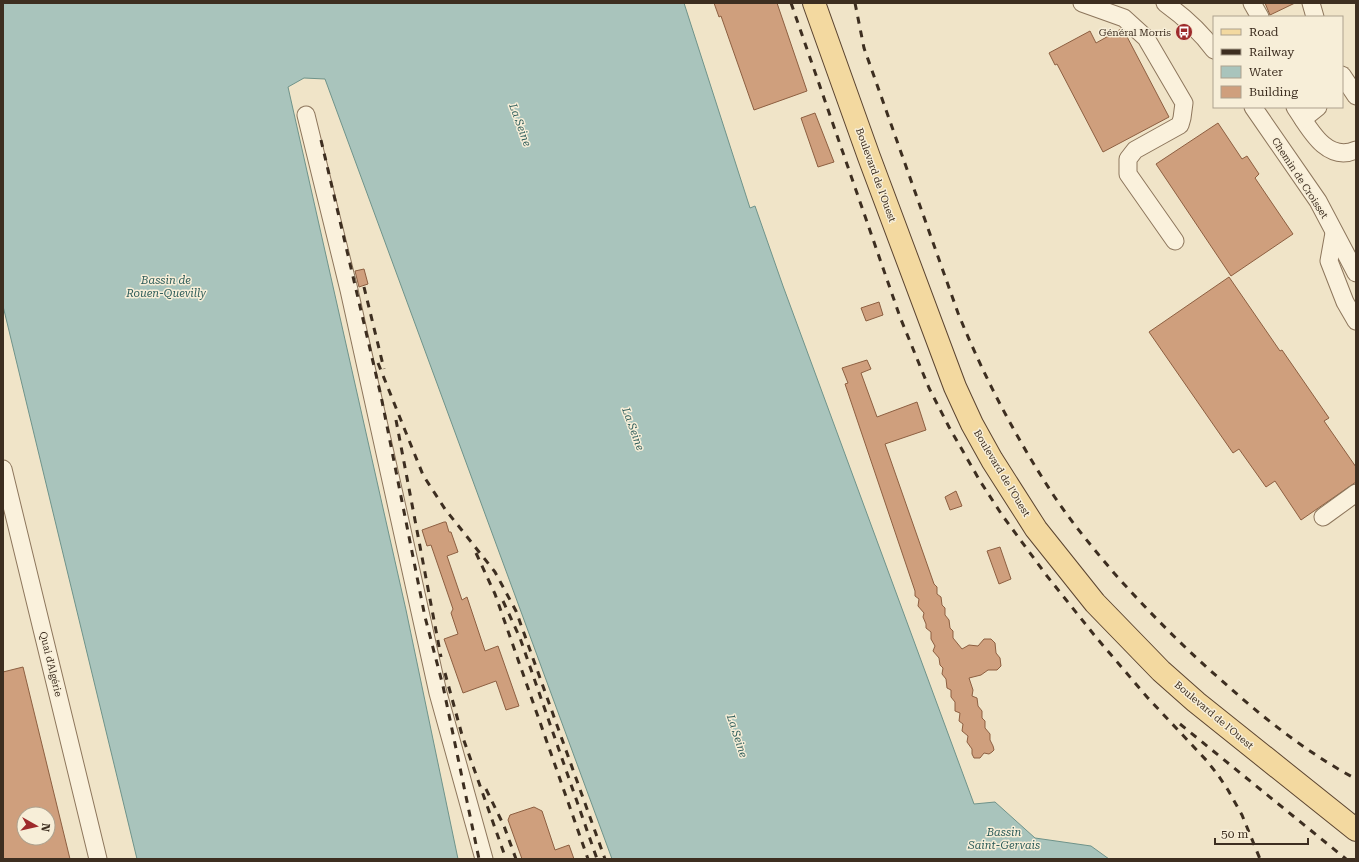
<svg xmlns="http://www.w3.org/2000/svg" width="1359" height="862" viewBox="0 0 1359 862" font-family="'Roboto Serif',serif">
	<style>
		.water { fill: #a9c4bc; stroke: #6f938a }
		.building { fill: #cf9f7d; stroke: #8d5f41; fill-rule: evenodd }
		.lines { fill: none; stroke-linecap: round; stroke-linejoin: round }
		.minor-casing { stroke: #8d765c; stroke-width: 19 }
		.major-casing { stroke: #5b4430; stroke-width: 24 }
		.minor { stroke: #faf1dc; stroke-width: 17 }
		.major { stroke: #f3d9a0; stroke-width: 22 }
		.rail { stroke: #3d2e20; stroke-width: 3; stroke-dasharray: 7 7; stroke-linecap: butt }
		.labels { text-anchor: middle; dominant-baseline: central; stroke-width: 3; stroke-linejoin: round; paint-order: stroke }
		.poi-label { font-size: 10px; fill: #3d2e20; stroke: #f7eed8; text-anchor: end }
		.street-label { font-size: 10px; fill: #3d2e20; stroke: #f7eed8 }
		.water-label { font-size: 11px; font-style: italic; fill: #2f5d5a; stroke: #f7eed8 }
	</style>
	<rect width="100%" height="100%" fill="#f0e4c8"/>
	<path class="water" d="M3,3h681l66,205 5,-2 28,80 191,518 21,-2 40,36 56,8 18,13h-497l-287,-780 -21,-1 -16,9 118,523 52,249h-321l-134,-553z"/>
	<g class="building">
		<path d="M714,3h63l30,88 -53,19 -33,-94 -2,1z"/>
		<path d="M1265,3h30l-25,12z"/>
		<path d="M1121,29l3,2 45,86 -66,35 -46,-88 -2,1 -6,-12 41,-22 6,12z"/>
		<path d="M815,113l19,49 -16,5 -17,-49z"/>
		<path d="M1218,123l24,36 5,-3 12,18 -4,4 38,56 -62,42 -75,-112z"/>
		<path d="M364,269l4,15 -9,3 -4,-16z"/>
		<path d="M1229,277l51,74 2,-1 47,68 -5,3 32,46v15l-55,38 -26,-39 -9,6 -27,-38 -6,4 -84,-121z"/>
		<path d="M879,302l4,13 -17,6 -5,-13z"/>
		<path d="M867,360l4,9 -10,4 16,44 40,-15 9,28 -41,14 49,140 3,3v7l4,3 1,8 3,3v7l4,5 1,8 3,3v7l9,11 7,-4 9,1 6,-7h7l4,4 1,10 4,5 1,8 -4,4h-9l-7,5 -12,3 4,12 -1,6 5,2 1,8 4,5v7l3,3v7l5,6v6l3,6 1,4 -2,2 -3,2 -5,-1 -4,5h-6l-2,-4v-5l-5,-7 1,-6 -6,-5 1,-7 -4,-3 1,-8 -5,-2v-9l-4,-5v-7l-4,-2 -1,-9 -4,-5 1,-6 -3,-3 -1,-7 -6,-7 2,-5 -4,-7v-7l-5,-4v-4l-3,-7 1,-4 -6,-7 1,-7 -4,-3v-5l-70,-207 3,-1 -6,-15z"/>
		<path d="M956,491l6,15 -12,4 -5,-13z"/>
		<path d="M444,522h2l3,10h2l7,20 -11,4 15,44 5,-3 18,54 13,-5 21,60 -13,4 -10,-29 -33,12 -19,-54 14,-5 -7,-21 2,-4 -22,-64 -4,1 -5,-16z"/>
		<path d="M1000,547l11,32 -12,5 -12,-33z"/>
		<path d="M23,667l47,192h-67v-187zM24,814h24v24h-24z"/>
		<path d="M534,807l8,4 13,39 14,-5 5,14h-52l-14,-39 2,-5z"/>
	</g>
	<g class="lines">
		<g class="minor-casing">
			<g id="minor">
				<path d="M1082,3l42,15 22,20 38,65 -2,15 -2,7 -45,25 -7,9v15l47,67"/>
				<path d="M1165,3c18,13 36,29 49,47"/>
				<path d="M1252,3l8,14"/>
				<path d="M1311,3l4,14"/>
				<path d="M1342,75l14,21"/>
				<path d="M1253,107l65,94 38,72"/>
				<path d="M1295,107c14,21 31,56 61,43"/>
				<path d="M306,115l43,175 89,403 46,166"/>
				<path d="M1303,119l15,-12"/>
				<path d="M1334,233l-5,28 16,41 11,19"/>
				<path d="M3,469l95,390"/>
				<path d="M1323,517l33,-24"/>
			</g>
		</g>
		<g class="major-casing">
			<path id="major" d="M814,3l55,154 86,230 17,37 20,36 44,69 59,74 66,68 35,31 160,128"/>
		</g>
		<use href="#minor" class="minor"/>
		<use href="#major" class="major"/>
		<g class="rail">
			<path d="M791,3l109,314 29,71 20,39 31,54 22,34 45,61 48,60 52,61 60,64 11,14 10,15 14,25 18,44"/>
			<path d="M855,3l9,45 94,265c26,64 58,125 96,183 18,27 39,52 60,77 33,37 68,73 106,106 42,38 86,73 136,100"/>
			<path d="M321,140l60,256 44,221 18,69 36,173"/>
			<path d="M364,287l20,82"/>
			<path d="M378,363l45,112 22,34 50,63 21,39 89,248"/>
			<path d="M396,420l45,237"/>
			<path d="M476,553l19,41 93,265"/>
			<path d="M503,601l17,37 77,221"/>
			<path d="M445,673l17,62 44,124"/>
			<path d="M1180,724l166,135"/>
			<path d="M486,789l18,37 12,33"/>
		</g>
	</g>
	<defs>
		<g id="bus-disc" transform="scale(0.9)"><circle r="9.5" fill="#9e2a2b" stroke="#f7eed8"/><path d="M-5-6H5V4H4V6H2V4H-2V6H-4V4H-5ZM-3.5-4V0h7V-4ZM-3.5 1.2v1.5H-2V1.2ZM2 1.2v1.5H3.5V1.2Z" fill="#fff"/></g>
	</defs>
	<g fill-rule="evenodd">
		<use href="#bus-disc" x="1184" y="32"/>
	</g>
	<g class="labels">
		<g class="poi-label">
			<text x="1171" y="32">Général Morris</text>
		</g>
		<g class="street-label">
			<text transform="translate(876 175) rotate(70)">Boulevard de l'Ouest</text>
			<text transform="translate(1300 178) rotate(57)">Chemin de Croisset</text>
			<text transform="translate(1002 473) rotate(59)">Boulevard de l'Ouest</text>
			<text transform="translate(51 664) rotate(76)">Quai d'Algérie</text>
			<text transform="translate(1214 715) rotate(40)">Boulevard de l'Ouest</text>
		</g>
		<g class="water-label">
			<text transform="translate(520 125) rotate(70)">La Seine</text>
			<text x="166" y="280">Bassin de<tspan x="166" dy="13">Rouen-Quevilly</tspan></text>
			<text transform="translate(633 429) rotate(70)">La Seine</text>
			<text transform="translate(737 736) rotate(72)">La Seine</text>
			<text x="1004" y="832">Bassin<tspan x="1004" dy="13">Saint-Gervais</tspan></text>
		</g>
	</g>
	<rect width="1359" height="862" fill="none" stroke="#3d2e20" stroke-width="8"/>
	<rect x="1213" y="16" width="130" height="92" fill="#f7eed8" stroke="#ada18e"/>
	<rect x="1221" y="29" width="20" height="6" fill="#f3d9a0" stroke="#ada18e"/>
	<text x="1249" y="36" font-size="12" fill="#3d2e20">Road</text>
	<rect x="1221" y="49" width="20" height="6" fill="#3d2e20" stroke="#ada18e"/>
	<text x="1249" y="56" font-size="12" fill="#3d2e20">Railway</text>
	<rect x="1221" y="66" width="20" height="12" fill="#a9c4bc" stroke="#ada18e"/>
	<text x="1249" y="76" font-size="12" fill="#3d2e20">Water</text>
	<rect x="1221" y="86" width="20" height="12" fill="#cf9f7d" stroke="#ada18e"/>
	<text x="1249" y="96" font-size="12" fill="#3d2e20">Building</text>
	<g transform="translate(36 826) rotate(98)"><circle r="19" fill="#f7eed8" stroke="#ada18e"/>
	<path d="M0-3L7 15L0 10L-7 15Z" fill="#9e2a2b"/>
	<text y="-6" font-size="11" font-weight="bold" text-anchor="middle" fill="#3d2e20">N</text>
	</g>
	<path d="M1215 838v6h93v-6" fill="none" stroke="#3d2e20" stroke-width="2"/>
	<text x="1221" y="838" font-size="12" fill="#3d2e20" stroke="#f7eed8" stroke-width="3" paint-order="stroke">50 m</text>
</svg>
